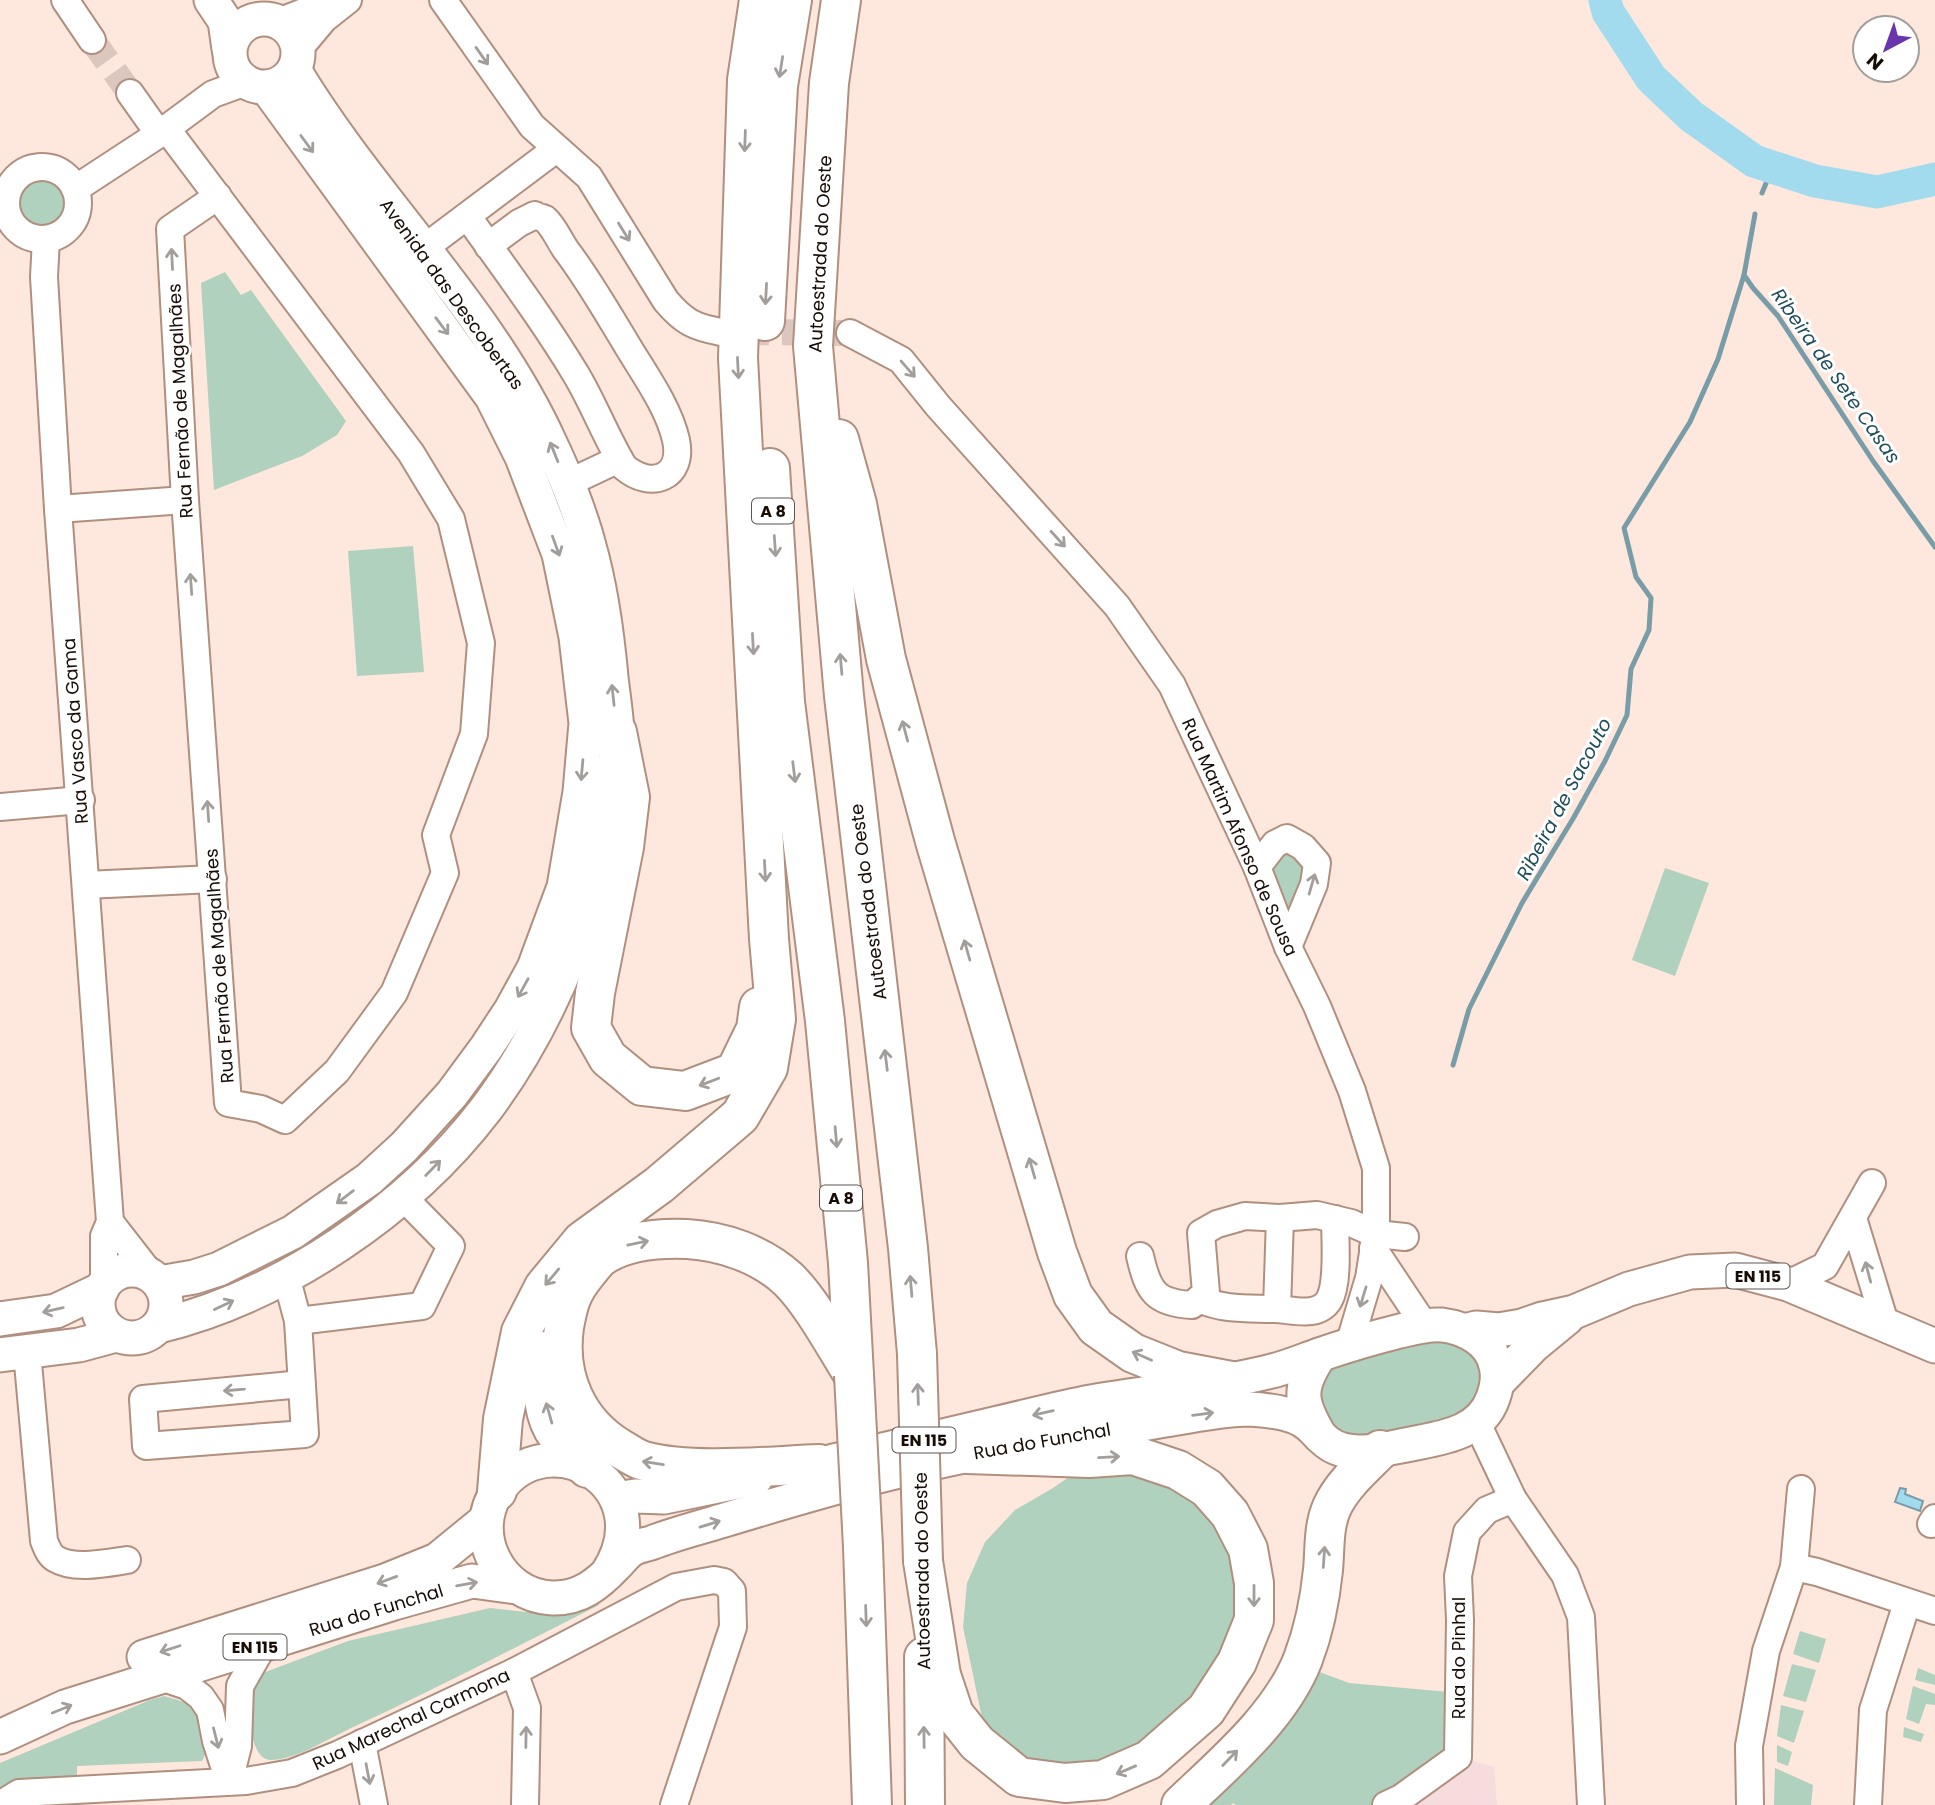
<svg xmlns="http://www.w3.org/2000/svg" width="1935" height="1805" viewBox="0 0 1935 1805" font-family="Poppins,sans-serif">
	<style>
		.industrial { fill: #f7dcde }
		.green { fill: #b0d1be }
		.water { fill: #a2dbed; stroke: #789da8; stroke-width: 2 }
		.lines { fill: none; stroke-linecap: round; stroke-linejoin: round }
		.stream { stroke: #789da8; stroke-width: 5 }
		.river { stroke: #a2dbed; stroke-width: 33 }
		.minor-tunnel { stroke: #dbc7be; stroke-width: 26; stroke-dasharray: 26 13; stroke-linecap: butt }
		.minor-casing { stroke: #b08f7f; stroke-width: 30 }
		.major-casing { stroke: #b08f7f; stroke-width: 37 }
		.highway-casing { stroke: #b08f7f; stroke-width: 42 }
		.minor { stroke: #fff; stroke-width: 26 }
		.major { stroke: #fff; stroke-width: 33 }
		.highway { stroke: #fff; stroke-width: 38 }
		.highway-bridge-casing { stroke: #b08f7f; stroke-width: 42; stroke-linecap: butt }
		.highway-bridge { stroke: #fff; stroke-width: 38 }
		.oneway { stroke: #a29e9b }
		.labels { text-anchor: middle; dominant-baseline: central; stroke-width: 6; stroke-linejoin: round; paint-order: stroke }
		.shield { fill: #fff; stroke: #5d5551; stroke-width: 2 }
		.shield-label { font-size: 16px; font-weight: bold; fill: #170c06 }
		.street-label { font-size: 18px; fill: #170c06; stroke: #fff }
		.water-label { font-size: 19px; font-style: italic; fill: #1d4d5a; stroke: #fff }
	</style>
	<rect width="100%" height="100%" fill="#fee8de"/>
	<path class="industrial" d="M1458,1757l36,10 3,38h-111z"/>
	<g class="green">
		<circle cx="44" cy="199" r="27"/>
		<path d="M225,272l16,23 10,-5 95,131 -9,14 -35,21 -88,34 -13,-207z"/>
		<path d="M413,546l11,126 -67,4 -9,-125z"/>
		<path d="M1289,854l11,7c4,23 -1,35 -14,54l-15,-40 1,-10 9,-8z"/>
		<path d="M1665,868l44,15 -34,93 -43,-16z"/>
		<path d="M1447,1338l19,3 23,39 -25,38 -105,20 -23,-7 -17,-20 1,-34 12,-16z"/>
		<path d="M1098,1457l103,27 53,99 -25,91 -110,99 -100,4 -37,-59 -19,-91 4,-44 18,-41 30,-32 38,-22z"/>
		<path d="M594,1600l5,5c-83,42 -165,85 -250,124 -21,10 -56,32 -79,31 -20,-1 -24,-52 -19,-66 1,-7 6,-14 9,-20l88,-33 142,-33 65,7 20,-5z"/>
		<path d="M1800,1631l26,8 -7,24 -26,-9z"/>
		<path d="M1792,1664l24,6 -10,32 -23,-6z"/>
		<path d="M1309,1668l40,15 100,9 9,65 -72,48h-150l-3,-2 -2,2h-36z"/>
		<path d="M1918,1668l17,7v10l-20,-5z"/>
		<path d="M1913,1686l22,8v11l-9,-1 -7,20 -13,-5z"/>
		<path d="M164,1696c9,3 19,4 27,11 11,11 21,40 11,54l-125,5v18l-77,9v-30l150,-63z"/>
		<path d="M1781,1705l23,6 -10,32 -17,-7z"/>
		<path d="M1904,1727l20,7 -3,8 -18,-5z"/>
		<path d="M1777,1745l15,7 -4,14 -11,-4z"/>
		<path d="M1775,1768l38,17 -2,20h-37z"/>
	</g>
	<path class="water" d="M1900,1488l6,1 -1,5 18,7 -3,10 -25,-9z"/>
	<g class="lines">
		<g class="stream">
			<path d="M1762,193l10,-24"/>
			<path d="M1755,214l-11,61 9,13 25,28 95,145 62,86"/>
			<path d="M1453,1065l16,-56 53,-106 52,-86 31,-56 22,-46 4,-46 18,-39 2,-32 -15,-21 -12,-49 66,-106 28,-63 26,-84"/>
		</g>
		<path class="river" d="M1605,0l3,12 43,66 40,38 63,45 61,20 62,11 58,-13"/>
		<g class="minor-tunnel">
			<path d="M92,40l38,53"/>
			<path d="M743,332l107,1"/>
		</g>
		<g class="minor-casing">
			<g id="minor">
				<path d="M65,0l27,40"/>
				<path d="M443,0l89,126 57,51 77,124c18,21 28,26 55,31"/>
				<path d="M278,22l36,-14 12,-8"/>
				<path d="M298,50l26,-31 24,-19"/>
				<path d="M130,93l29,41"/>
				<path d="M166,128l64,85 181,240 40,66 30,124 -7,91 -38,101 9,38 -51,120 -57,78 -52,49 -24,-11 -33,-6 -43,-603 -15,-271 48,-33"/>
				<circle cx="42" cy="203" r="36"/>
				<path d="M75,189l84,-55 54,-40 33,-12"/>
				<path d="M468,217c37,52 76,104 109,159 17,29 29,61 47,91 27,23 60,11 52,-27 -8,-35 -34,-69 -52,-100 -19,-31 -36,-61 -58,-90 -7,-10 -12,-23 -21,-31 -2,-1 -9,-3 -10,-4l-16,8 -31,23"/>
				<path d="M46,239l-2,38 14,232 52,713 -6,14v50"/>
				<path d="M423,249l133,-100"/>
				<path d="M850,333l51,27 37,46 179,200 55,79 85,182 31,80 29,59 35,85 24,77v66l-7,44 -20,67"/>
				<path d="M566,484l53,-25"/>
				<path d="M58,509l127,-9"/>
				<path d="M0,807l81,-7"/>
				<path d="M1257,867l18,-23 12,-6 16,9 14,16 -3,21 -26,63"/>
				<path d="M86,885l127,-6"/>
				<path d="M1853,1218l33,108"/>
				<path d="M110,1222l42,54"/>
				<path d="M1373,1248l52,78"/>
				<path d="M1140,1256c8,35 15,47 52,49l14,-12 -5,-60 16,-9 28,-8 35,2 37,-3 34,8 25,11 29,3"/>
				<path d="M286,1276l12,45 7,113 -159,12 -3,-47 159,-15"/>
				<path d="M1788,1284l37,-18 47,-83"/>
				<path d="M1199,1299c25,11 48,9 75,10 17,0 43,10 55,-9 10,-17 6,-61 6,-81"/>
				<path d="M1277,1309l3,-91"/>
				<path d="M298,1321l124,-15 29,-60 -49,-50"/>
				<path d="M27,1352l17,189c3,7 5,14 12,18 18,11 51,4 71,1"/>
				<path d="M1477,1423l36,76 52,76 16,42 10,188"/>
				<path d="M1931,1524l4,-6"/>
				<path d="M1794,1567l23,5 118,39"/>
				<path d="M514,1672l13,36 -2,97"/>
				<path d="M158,1676l29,10 14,11 9,13 6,31 13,40 9,-35 2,-60 24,-42"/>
				<path d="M362,1743l12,62"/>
				<path d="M0,1805l19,-12 227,-12 46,-8 45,-18 177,-83 162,-85 38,-7 10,2 8,9 1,36 -59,178"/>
				<path d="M1386,1805l15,-7 57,-41 2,-137 -2,-44 9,-44 20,-22 26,-11"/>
				<path d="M1750,1805l-1,-59 17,-95 28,-84 7,-78"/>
				<path d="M1868,1805l5,-95 34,-107"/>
			</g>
		</g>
		<g class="major-casing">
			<g id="major">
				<path d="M211,0l14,21 4,28"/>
				<circle cx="264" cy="53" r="34"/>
				<circle cx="132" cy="1304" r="34"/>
				<path d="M159,1283l35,-6 25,-8 74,-37 76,-53 35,-32 48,-53 34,-46 25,-38 23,-42 30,-81 16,-95 6,-69 -10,-86 -17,-83 -37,-97 -30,-60 -225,-309"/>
				<path d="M0,1319l56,-8 46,-22"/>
				<path d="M159,1326c123,-30 250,-116 327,-217 36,-48 64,-101 86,-157 7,-19 17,-39 22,-58 5,-20 7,-42 11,-62 6,-33 12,-68 12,-101 -1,-18 -4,-36 -6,-54 -4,-44 -10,-89 -22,-131 -8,-31 -25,-74 -39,-103 -61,-135 -180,-246 -256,-373"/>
				<path d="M1465,1331l11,-3 23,2 23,-4 20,-7 32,-7 55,-23 61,-17 45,-2 53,14 147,62"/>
				<path d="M0,1355l79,-10 37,-10"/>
				<path d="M1498,1382l35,-36 34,-28"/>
				<path d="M1320,1436c-20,-34 -23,-47 0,-81"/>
				<path d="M617,1499l18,-3 29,1 92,-19"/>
				<path d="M607,1574c57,-87 -57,-155 -108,-85 -32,43 0,107 53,109 28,1 46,-14 64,-33 5,-5 9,-11 15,-15 6,-4 13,-5 20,-7 23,-9 47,-15 70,-22 102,-31 204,-60 309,-78 45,-7 90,-15 135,-23 27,-4 57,-11 84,-11 19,1 47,4 61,17 11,10 17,20 33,24 20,5 43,-1 63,-5 33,-7 74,-10 87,-47 4,-11 6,-21 3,-32 -5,-25 -30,-38 -54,-41 -14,-1 -29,3 -42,6 -28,7 -55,15 -81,24 -17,6 -33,13 -51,17 -58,14 -118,20 -177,30 -31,6 -62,14 -93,21 -55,13 -110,26 -165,38"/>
				<path d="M144,1657l241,-76 52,-21 49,-40"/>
				<path d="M0,1737l65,-30 329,-104 78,-22 45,6"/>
			</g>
		</g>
		<g class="highway-casing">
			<g id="highway">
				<path d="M841,0l-12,83 -16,263 31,350 64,552 9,106"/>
				<path d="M765,321l13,-235 14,-86"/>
				<path d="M839,439l18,65 29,155 49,182 122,411 16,43 23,32 37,26 45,18 53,10"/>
				<path d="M770,468l15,234 40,319 23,242 6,112"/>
				<path d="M617,732l13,65 -6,50 -29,146 -4,35 17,30 34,28 43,5 50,-19 21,-43 3,-22"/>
				<path d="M546,1351c-5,24 -5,56 7,78 8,14 23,27 34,39"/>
				<path d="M819,1464c-51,2 -127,10 -175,-3 -8,-2 -16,-8 -23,-12 -44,-26 -64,-72 -57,-122 4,-22 7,-35 22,-53 5,-6 11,-15 18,-19 24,-15 56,-17 83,-16 35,2 74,15 101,40 23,22 46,65 63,92"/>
				<path d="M497,1491l6,-72 18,-87 23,-45 38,-46 77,-56 81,-69 28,-48 8,-49 -7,-80 -31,-581 9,-278 12,-80"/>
				<path d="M863,1547l9,258"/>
				<path d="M923,1561l18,114 13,39 23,29 42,34 46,6 38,-3 46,-20 57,-50 31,-48 17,-42v-37l-6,-34 -18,-35 -23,-26 -29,-18 -45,-15 -44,3 -122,-4"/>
				<path d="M924,1657l1,148"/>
				<path d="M1181,1805c43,-41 100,-89 122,-146 11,-29 17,-59 20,-89 2,-20 0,-43 9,-63 10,-22 31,-40 48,-57"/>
			</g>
		</g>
		<use href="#minor" class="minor"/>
		<use href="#major" class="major"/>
		<use href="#highway" class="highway"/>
		<g class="highway-bridge-casing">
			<g id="highway-bridge">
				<path d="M917,1354l6,207"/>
				<path d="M854,1375l9,172"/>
			</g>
		</g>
		<use href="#highway-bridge" class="highway-bridge"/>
	</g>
	<defs><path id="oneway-shaft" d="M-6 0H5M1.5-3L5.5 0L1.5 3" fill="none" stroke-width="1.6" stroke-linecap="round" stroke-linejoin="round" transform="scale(1.75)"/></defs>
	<g class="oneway">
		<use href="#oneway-shaft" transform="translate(482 56) rotate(55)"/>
		<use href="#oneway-shaft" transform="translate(781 67) rotate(99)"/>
		<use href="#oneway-shaft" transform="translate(745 141) rotate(92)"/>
		<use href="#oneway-shaft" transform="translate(307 144) rotate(54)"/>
		<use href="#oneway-shaft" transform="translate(624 232) rotate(58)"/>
		<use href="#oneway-shaft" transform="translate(172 259) rotate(-93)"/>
		<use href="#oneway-shaft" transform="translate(766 294) rotate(93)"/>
		<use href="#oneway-shaft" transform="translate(442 326) rotate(53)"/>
		<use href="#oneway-shaft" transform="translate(738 368) rotate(87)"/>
		<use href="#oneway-shaft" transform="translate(908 369) rotate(49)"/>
		<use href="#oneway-shaft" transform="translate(554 452) rotate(-112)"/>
		<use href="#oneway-shaft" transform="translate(1058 539) rotate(48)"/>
		<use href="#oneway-shaft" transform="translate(556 546) rotate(70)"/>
		<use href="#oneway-shaft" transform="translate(775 546) rotate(86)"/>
		<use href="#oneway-shaft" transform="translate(191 584) rotate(-94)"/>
		<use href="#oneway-shaft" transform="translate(753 644) rotate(87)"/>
		<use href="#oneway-shaft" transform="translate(841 664) rotate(-95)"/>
		<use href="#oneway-shaft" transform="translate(613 695) rotate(-96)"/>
		<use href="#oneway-shaft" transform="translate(905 731) rotate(-105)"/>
		<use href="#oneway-shaft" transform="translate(582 770) rotate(95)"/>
		<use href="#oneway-shaft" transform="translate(794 772) rotate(83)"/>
		<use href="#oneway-shaft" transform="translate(208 811) rotate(-94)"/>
		<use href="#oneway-shaft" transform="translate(765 871) rotate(87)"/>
		<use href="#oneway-shaft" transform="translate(1312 884) rotate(-74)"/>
		<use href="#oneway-shaft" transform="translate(967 950) rotate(-106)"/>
		<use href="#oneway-shaft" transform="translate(523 988) rotate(119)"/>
		<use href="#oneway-shaft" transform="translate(886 1060) rotate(-97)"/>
		<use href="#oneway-shaft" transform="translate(709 1082) rotate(159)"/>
		<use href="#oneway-shaft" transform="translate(836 1137) rotate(85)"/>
		<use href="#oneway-shaft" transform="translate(433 1168) rotate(-46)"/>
		<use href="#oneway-shaft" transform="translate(1032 1168) rotate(-106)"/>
		<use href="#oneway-shaft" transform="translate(345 1197) rotate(143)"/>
		<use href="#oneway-shaft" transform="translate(638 1243) rotate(-12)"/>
		<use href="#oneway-shaft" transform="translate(1868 1272) rotate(-105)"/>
		<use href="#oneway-shaft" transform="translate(552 1277) rotate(130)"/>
		<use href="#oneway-shaft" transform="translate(911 1286) rotate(-95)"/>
		<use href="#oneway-shaft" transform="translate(1363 1297) rotate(107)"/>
		<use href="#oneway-shaft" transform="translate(224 1305) rotate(-25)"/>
		<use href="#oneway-shaft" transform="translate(53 1310) rotate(167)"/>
		<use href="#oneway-shaft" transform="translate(1142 1356) rotate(-156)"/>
		<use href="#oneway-shaft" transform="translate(234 1390) rotate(175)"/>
		<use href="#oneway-shaft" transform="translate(918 1394) rotate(-92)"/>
		<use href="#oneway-shaft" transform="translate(549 1413) rotate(-106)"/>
		<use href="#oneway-shaft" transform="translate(1043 1413) rotate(167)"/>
		<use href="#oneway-shaft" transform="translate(1203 1414) rotate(-7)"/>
		<use href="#oneway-shaft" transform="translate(1109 1457) rotate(-3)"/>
		<use href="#oneway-shaft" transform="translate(653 1463) rotate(-171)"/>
		<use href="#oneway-shaft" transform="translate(710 1524) rotate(-17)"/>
		<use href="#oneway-shaft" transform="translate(1324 1557) rotate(-86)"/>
		<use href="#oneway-shaft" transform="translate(387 1580) rotate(160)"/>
		<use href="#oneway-shaft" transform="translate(467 1584) rotate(-10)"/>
		<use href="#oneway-shaft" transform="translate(1254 1596) rotate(90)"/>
		<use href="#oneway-shaft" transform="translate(866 1616) rotate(88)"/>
		<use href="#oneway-shaft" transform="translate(170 1649) rotate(162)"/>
		<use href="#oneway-shaft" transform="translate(62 1709) rotate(-22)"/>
		<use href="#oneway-shaft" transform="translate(526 1737) rotate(-89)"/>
		<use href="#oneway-shaft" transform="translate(924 1737) rotate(-91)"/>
		<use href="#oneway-shaft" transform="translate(216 1738) rotate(76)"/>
		<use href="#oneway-shaft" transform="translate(1230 1758) rotate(-46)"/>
		<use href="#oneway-shaft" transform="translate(1126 1770) rotate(157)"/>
		<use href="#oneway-shaft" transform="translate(368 1774) rotate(79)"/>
	</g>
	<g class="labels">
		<g class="shield">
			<rect x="752" y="498.5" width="42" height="25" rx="5"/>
			<rect x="820" y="1185.5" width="42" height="25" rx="5"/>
			<rect x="1726.5" y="1263.5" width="63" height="25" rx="5"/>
			<rect x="892.5" y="1427.5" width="63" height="25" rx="5"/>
			<rect x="223.5" y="1634.5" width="63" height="25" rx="5"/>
		</g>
		<g class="shield-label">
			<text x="773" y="511">A 8</text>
			<text x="841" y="1198">A 8</text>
			<text x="1758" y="1276">EN 115</text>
			<text x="924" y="1440">EN 115</text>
			<text x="255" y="1647">EN 115</text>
		</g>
		<g class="street-label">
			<text transform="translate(820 254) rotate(-87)">Autoestrada do Oeste</text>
			<text transform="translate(452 294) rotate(54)">Avenida das Descobertas</text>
			<text transform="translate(180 401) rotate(-93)">Rua Fernão de Magalhães</text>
			<text transform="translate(75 731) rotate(-94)">Rua Vasco da Gama</text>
			<text transform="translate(1240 837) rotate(66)">Rua Martim Afonso de Sousa</text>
			<text transform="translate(868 902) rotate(-97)">Autoestrada do Oeste</text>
			<text transform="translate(219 966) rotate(-94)">Rua Fernão de Magalhães</text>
			<text transform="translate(1042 1441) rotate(-10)">Rua do Funchal</text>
			<text transform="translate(922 1571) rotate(-91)">Autoestrada do Oeste</text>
			<text transform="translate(376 1610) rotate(-17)">Rua do Funchal</text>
			<text transform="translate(1458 1658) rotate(-90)">Rua do Pinhal</text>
			<text transform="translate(411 1719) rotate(-25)">Rua Marechal Carmona</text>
		</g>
		<g class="water-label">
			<text transform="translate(1836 376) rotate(55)">Ribeira de Sete Casas</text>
			<text transform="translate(1564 799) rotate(-62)">Ribeira de Sacouto</text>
		</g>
	</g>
	<g transform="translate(1886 49) rotate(221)"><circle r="33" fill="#ffffff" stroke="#a29e9b" stroke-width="2"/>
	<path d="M0-5L12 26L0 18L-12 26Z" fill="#6935ac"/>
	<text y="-10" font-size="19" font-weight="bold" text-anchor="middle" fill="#170c06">N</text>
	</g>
</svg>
